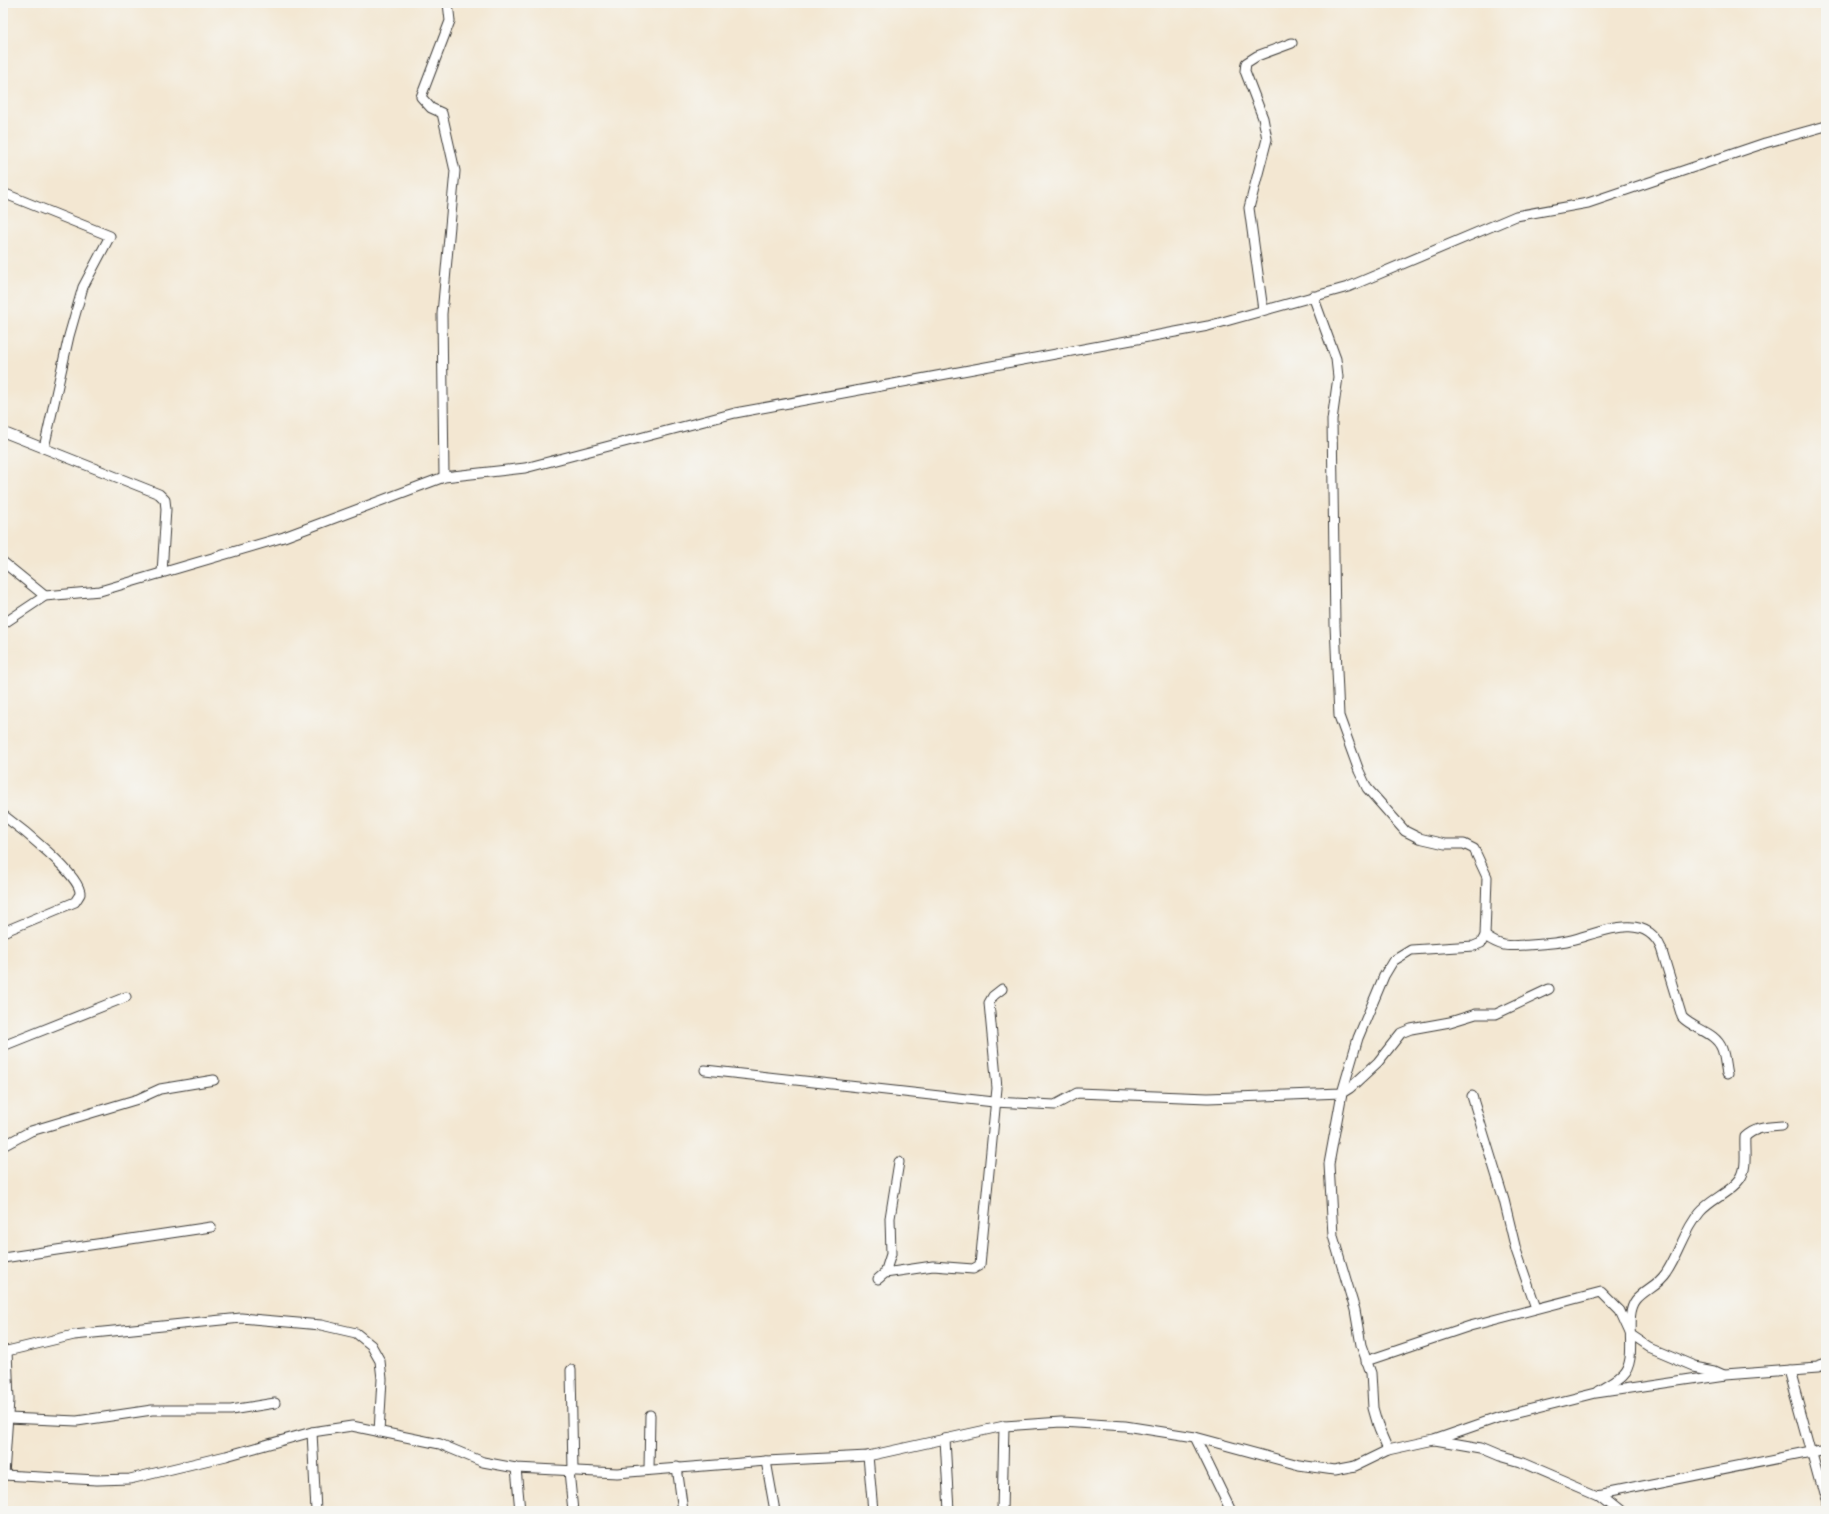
<svg xmlns="http://www.w3.org/2000/svg" width="1829" height="1514" viewBox="0 0 1829 1514" font-family="Mynerve,sans-serif">
	<style>
		.lines { fill: none; stroke-linecap: round; stroke-linejoin: round }
		.street-casing { stroke: #3c3a37; stroke-width: 11 }
		.street { stroke: #fff; stroke-width: 9 }
	</style>
	<rect width="100%" height="100%" fill="#f6f6f2"/>
	<filter id="ink" filterUnits="userSpaceOnUse"><feTurbulence type="fractalNoise" baseFrequency=".025" numOctaves="2"/><feDisplacementMap in="SourceGraphic" scale="8" xChannelSelector="R" yChannelSelector="G"/><feConvolveMatrix kernelMatrix="1 2 1 2 8 2 1 2 1" color-interpolation-filters="sRGB"/></filter>
	<filter id="wash" filterUnits="userSpaceOnUse"><feTurbulence type="fractalNoise" baseFrequency=".012" numOctaves="4" result="noise"/><feDisplacementMap in="SourceGraphic" scale="16" xChannelSelector="R" yChannelSelector="G"/><feGaussianBlur stdDeviation="0.9" result="paint"/><feColorMatrix in="noise" values="0 0 0 0 0 0 0 0 0 0 0 0 0 0 0 0 0 1.4 0 .05"/><feComposite in="paint" operator="in"/></filter>
	<g filter="url(#wash)">
		<rect width="100%" height="100%" fill="#f3e7d2"/>
	</g>
	<g filter="url(#ink)">
		<g class="lines">
			<g class="street-casing">
				<g id="street">
					<path d="M3,193l107,43 -27,51 -14,49 -25,112"/>
					<path d="M1313,296l23,63 2,18 -6,43 3,205 4,91 20,55 8,17 38,43 14,7 26,6h19l10,5 13,28 -2,59 -4,7 -7,3 -63,4 -18,11 -9,15 -26,62 -16,55 -13,71 4,72 22,74 6,35 10,28 2,35 6,21 9,21"/>
					<path d="M1263,310l-14,-102 18,-69 -4,-21 -18,-47 1,-8 11,-7 35,-13"/>
					<path d="M3,432l156,62 6,6 1,9 -4,64"/>
					<path d="M444,477l-2,-163 13,-143 -13,-58 -11,-5 -10,-11 29,-76 -2,-18"/>
					<path d="M3,562l42,34"/>
					<path d="M3,624l42,-28 55,-5 184,-54 160,-60 81,-9 210,-55 473,-87 140,-39 168,-71 72,-13 177,-60 61,-17"/>
					<path d="M3,815c15,11 79,61 77,79 -1,2 -3,5 -5,8l-72,30"/>
					<path d="M1485,936c6,4 12,8 19,9 9,2 57,-2 67,-5 29,-7 74,-30 90,8l21,69c11,12 34,15 40,32 3,8 3,17 5,25"/>
					<path d="M3,1046l123,-49"/>
					<path d="M705,1070l289,32 61,3 22,-12 131,5 134,-5 8,-5 28,-26 23,-29 10,-4 39,-7 26,-8h20l53,-25"/>
					<path d="M1472,1096l32,104 12,50 20,58"/>
					<path d="M3,1146l28,-15 107,-32 22,-10 54,-9"/>
					<path d="M3,1258l208,-31"/>
					<path d="M885,1273l6,-19 -1,-36 9,-56"/>
					<path d="M878,1279l7,-6 48,-7 40,3 7,-4 17,-177 -8,-85 4,-7 9,-7"/>
					<path d="M3,1352l71,-17 167,-17 80,7 35,8 15,12 9,16 2,18 -3,53"/>
					<path d="M1366,1361l104,-35 131,-34 19,19 11,24 18,12 45,19 21,4 9,4"/>
					<path d="M1789,1369l37,135"/>
					<path d="M571,1370l2,101"/>
					<path d="M1599,1391c7,-4 17,-9 23,-15 18,-17 0,-58 14,-76 8,-10 22,-14 30,-27 13,-19 18,-42 34,-61 11,-13 30,-19 40,-33 8,-11 4,-29 5,-42 10,-10 23,-10 37,-11"/>
					<path d="M8,1418l69,3 75,-11h79l44,-7"/>
					<path d="M312,1432l4,79"/>
					<path d="M1195,1437l36,74"/>
					<path d="M945,1439l4,72"/>
					<path d="M1435,1440l46,8 19,8 21,6 77,33 20,16"/>
					<path d="M868,1456l5,55"/>
					<path d="M766,1461l9,50"/>
					<path d="M677,1467l6,44"/>
					<path d="M516,1468l4,43"/>
					<path d="M649,1469l1,-54"/>
					<path d="M569,1471l4,40"/>
					<path d="M3,1475l94,5 33,-1 96,-23 86,-24 40,-6 88,18 43,18 33,6 101,5 149,-12 102,-5 136,-30 57,-4 64,4 70,11 104,28 35,5 21,-4 33,-16 46,-10 66,-23 96,-24 129,-19 92,-7 9,-3"/>
					<path d="M4,1475l5,-75 -2,-49"/>
					<path d="M1598,1495l228,-46"/>
					<path d="M1002,1511l2,-85"/>
				</g>
			</g>
			<use href="#street" class="street"/>
		</g>
	</g>
	<rect width="1829" height="1514" fill="none" stroke="#f6f6f2" stroke-width="16"/>
</svg>
